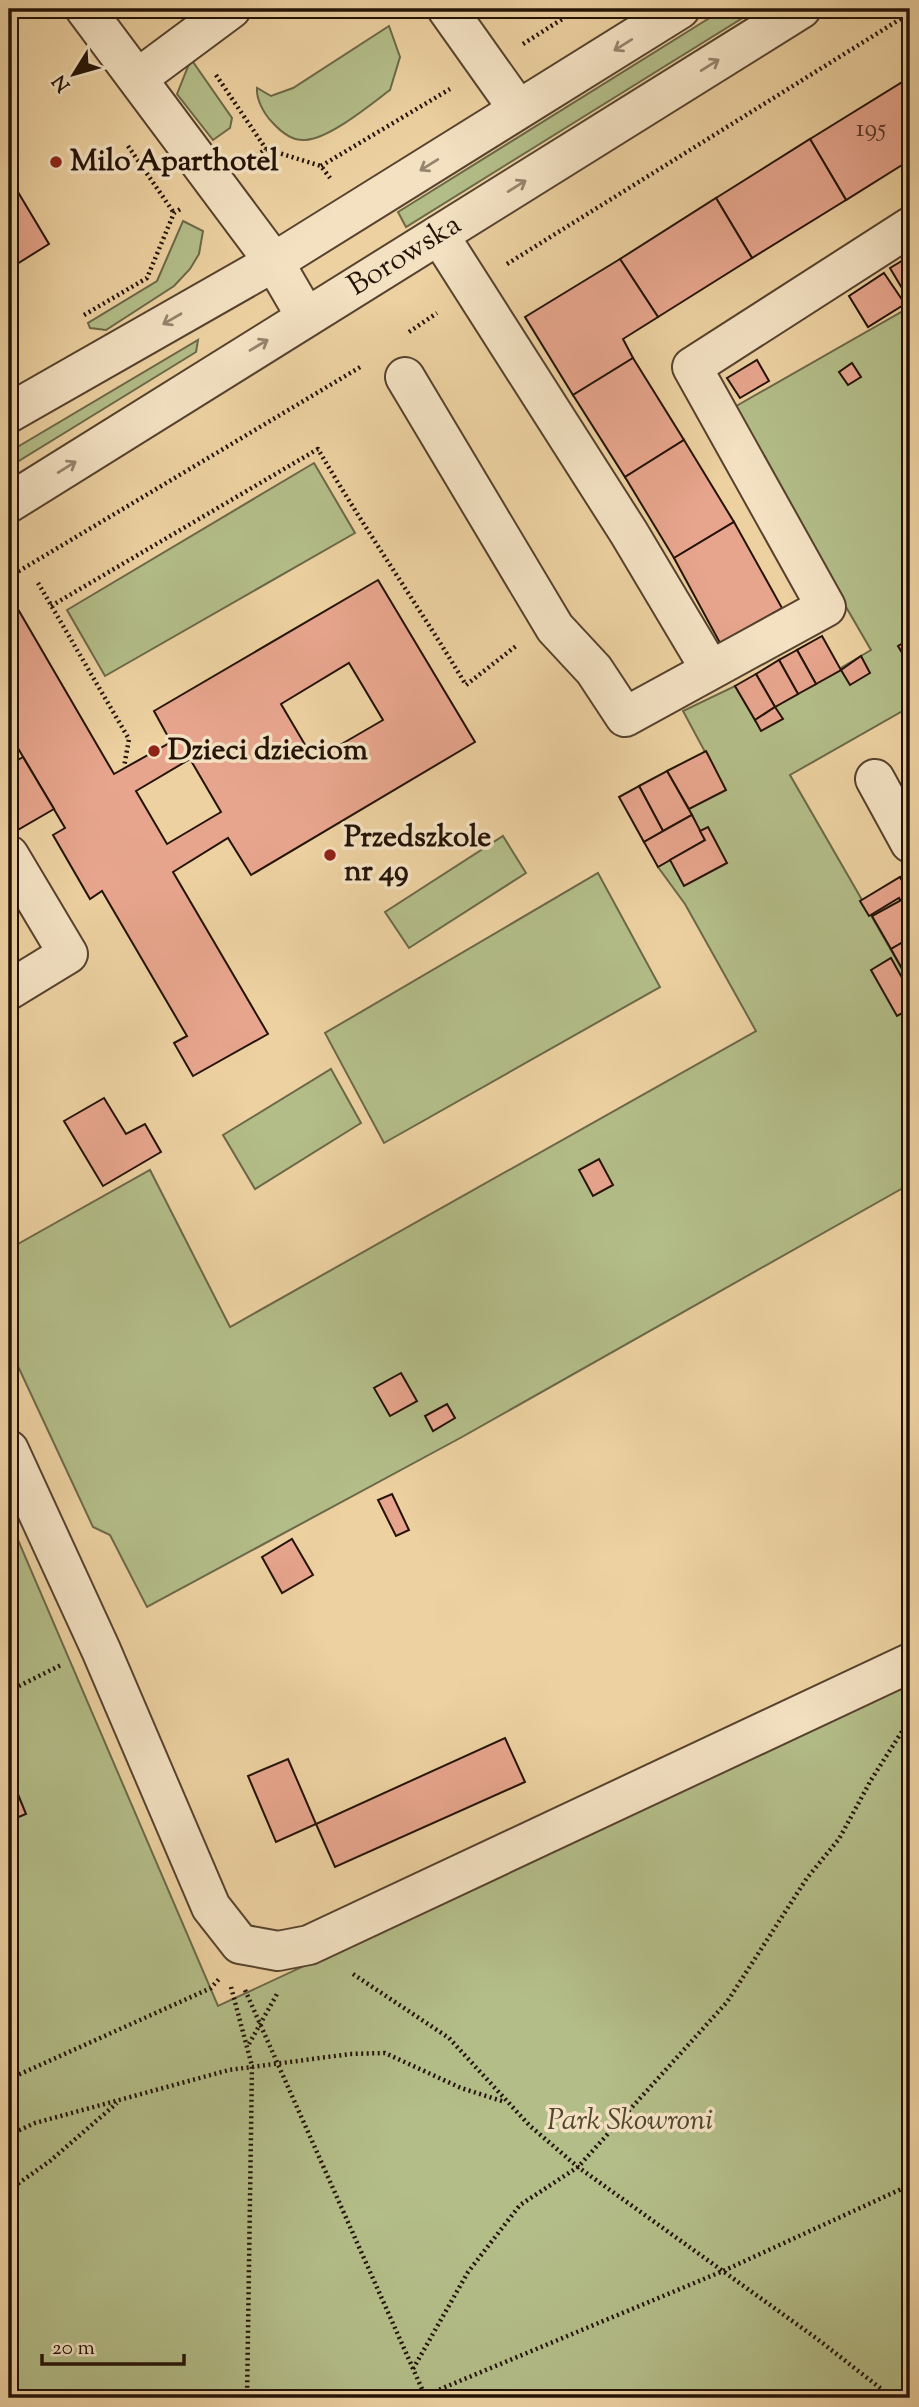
<svg xmlns="http://www.w3.org/2000/svg" width="919" height="2407" viewBox="0 0 919 2407" font-family="'Sorts Mill Goudy',serif">
	<style>
		.green { fill: #b3bd88; stroke: #6c6848; stroke-width: 2 }
		.building { fill: #e7a58d; stroke: #241307; stroke-width: 2; fill-rule: evenodd }
		.lines { fill: none; stroke-linecap: round; stroke-linejoin: round }
		.minor-casing { stroke: #56422e; stroke-width: 42 }
		.path { stroke: #241307; stroke-width: 4.5; stroke-dasharray: 2 3.5; stroke-linecap: butt }
		.minor { stroke: #f3e1c2; stroke-width: 38 }
		.oneway { stroke: #96846e }
		.poi-dot { fill: #8f2418; stroke: #f3e1c2; stroke-width: 2.5 }
		.labels { text-anchor: middle; dominant-baseline: central; stroke-width: 7; stroke-linejoin: round; paint-order: stroke }
		.number-label { font-size: 26px; fill: #553828 }
		.poi-label { font-size: 30px; font-weight: bold; fill: #241307; stroke: #f3e1c2; text-anchor: start }
		.street-label { font-size: 30px; fill: #241307; stroke: #f3e1c2 }
		.park-label { font-size: 30px; font-style: italic; fill: #4f462e; stroke: #f3e1c2 }
	</style>
	<rect width="100%" height="100%" fill="#edd1a1"/>
	<filter id="stains"><feTurbulence type="fractalNoise" baseFrequency=".00286" numOctaves="4"/><feColorMatrix values="0 0 0 0 .2 0 0 0 0 .09 0 0 0 0 .02 0 0 0 .5 -.17"/></filter>
	<radialGradient id="worn" r=".72"><stop offset=".6" stop-color="#630" stop-opacity="0"/><stop offset="1" stop-color="#630" stop-opacity=".3"/></radialGradient>
	<g class="green">
		<path d="M724,9h33l-351,218 -8,-15z"/>
		<path d="M389,26l11,31 -10,33c-20,15 -61,49 -85,50 -13,1 -25,-9 -33,-18 -8,-8 -16,-23 -15,-34l14,8 22,-8z"/>
		<path d="M191,59l41,59 -2,10 -17,12 -36,-46z"/>
		<path d="M183,221l20,10 -4,23 -9,15 -16,17 -68,44 -16,-2 -2,-5 69,-42z"/>
		<path d="M910,307v403l-2,-2 -118,67 120,208v201l-448,253 -315,170 -37,-72 -17,-8 -84,-180v-98l141,-79 80,157 526,-296 -71,-127 -27,-37 46,-27 -15,-31 36,-20 -42,-78 52,-25 26,44 21,-11 -7,-12 96,-57 -140,-241z"/>
		<path d="M198,340l-2,12 -187,115v-15z"/>
		<path d="M314,463l41,70 -250,143 -38,-66z"/>
		<path d="M503,836l23,37 -117,75 -24,-36z"/>
		<path d="M598,873l62,114 -276,156 -59,-110z"/>
		<path d="M331,1069l30,54 -106,66 -32,-54z"/>
		<path d="M9,1519l209,487 692,-322v714h-901z"/>
	</g>
	<g class="building">
		<path d="M910,77v15l-6,-11z"/>
		<path d="M904,81l6,11v68l-64,40 -36,-61z"/>
		<path d="M810,139l36,61 -94,58 -36,-60z"/>
		<path d="M9,177l40,67 -40,25z"/>
		<path d="M716,198l36,60 -94,59 -38,-58z"/>
		<path d="M910,256v43l-1,1 -19,-32z"/>
		<path d="M620,259l38,58 -35,22 10,19 -60,37 -48,-78z"/>
		<path d="M884,273l21,31 -37,23 -19,-31z"/>
		<path d="M633,358l51,82 -59,37 -52,-82z"/>
		<path d="M757,360l12,21 -29,17 -13,-20z"/>
		<path d="M852,363l9,14 -13,8 -9,-13z"/>
		<path d="M684,440l50,82 -60,36 -49,-81z"/>
		<path d="M734,522l48,86 -62,35 -46,-85z"/>
		<path d="M378,580l97,162 -224,133 -23,-37 -55,34 95,162 -75,42 -19,-33 13,-7 -85,-145 -12,8 -37,-64 12,-7 -56,-95v-116l10,-6 95,163 57,-32 -17,-31zM349,663l34,57 -69,40 -33,-56zM190,759l31,53 -54,32 -31,-53z"/>
		<path d="M822,636l19,34 -25,14 -19,-34z"/>
		<path d="M910,639v20l-3,2 -9,-15z"/>
		<path d="M797,650l19,34 -18,10 -19,-34z"/>
		<path d="M861,656l9,17 -20,12 -9,-15z"/>
		<path d="M779,660l19,34 -23,13 -19,-33z"/>
		<path d="M756,674l19,33 -20,13 -20,-34z"/>
		<path d="M775,707l8,12 -22,12 -6,-11z"/>
		<path d="M706,751l20,39 -37,19 -22,-38z"/>
		<path d="M23,757l31,52 -45,26v-70z"/>
		<path d="M667,771l25,44 -29,16 -24,-45z"/>
		<path d="M639,786l24,45 -19,11 -25,-45z"/>
		<path d="M692,815l13,25 -47,27 -14,-25z"/>
		<path d="M708,827l19,36 -43,23 -14,-26 35,-20 -5,-9z"/>
		<path d="M900,877l10,18v22l-11,-19 -30,18 -9,-15z"/>
		<path d="M903,899l7,12v27l-19,11 -19,-33z"/>
		<path d="M910,938v45l-19,-34z"/>
		<path d="M891,958l19,34v17l-13,7 -26,-46z"/>
		<path d="M104,1098l22,36 19,-10 16,28 -58,34 -39,-65z"/>
		<path d="M599,1159l14,26 -20,11 -14,-26z"/>
		<path d="M401,1373l16,28 -27,15 -16,-28z"/>
		<path d="M447,1404l8,14 -22,13 -8,-15z"/>
		<path d="M392,1494l17,36 -13,6 -18,-36z"/>
		<path d="M292,1539l21,36 -31,18 -20,-36z"/>
		<path d="M505,1738l20,44 -190,85 -19,-43z"/>
		<path d="M288,1759l28,65 -40,18 -28,-66z"/>
		<path d="M17,1792l9,22 -17,7v-26z"/>
	</g>
	<g class="lines">
		<g class="minor-casing">
			<g id="minor">
				<path d="M85,9l189,253 32,55"/>
				<path d="M447,9l71,100"/>
				<path d="M138,78l93,-69"/>
				<path d="M439,235l190,298 81,136"/>
				<path d="M405,377l150,251 39,42 31,47 201,-110 -134,-240 218,-140"/>
				<path d="M9,413l265,-151 406,-253"/>
				<path d="M9,503l792,-494"/>
				<path d="M875,779l35,64"/>
				<path d="M9,990l59,-36 -59,-99"/>
				<path d="M9,1450l92,200 110,257 29,37 38,7 31,-6 601,-282"/>
			</g>
		</g>
		<g class="path">
			<path d="M523,44l55,-35"/>
			<path d="M216,75l50,74"/>
			<path d="M128,146l46,67"/>
			<path d="M252,159l14,-10 55,17 9,12"/>
			<path d="M321,166l129,-77"/>
			<path d="M507,264l403,-251"/>
			<path d="M84,315l63,-37 27,-65 8,-5"/>
			<path d="M409,332l28,-19"/>
			<path d="M9,577l353,-211"/>
			<path d="M38,583l91,156 -5,28"/>
			<path d="M51,606l267,-157c47,81 100,156 148,236l50,-39"/>
			<path d="M9,1691l52,-26"/>
			<path d="M353,1974l96,64 81,88 48,41 238,171 77,60"/>
			<path d="M231,1987l21,79 -5,332"/>
			<path d="M245,1990l181,408"/>
			<path d="M249,2044l28,-50"/>
			<path d="M9,2079l202,-91 8,-9"/>
			<path d="M9,2135l26,-12 194,-53 121,-16 35,-1 76,35 44,14"/>
			<path d="M9,2190l41,-29 67,-58"/>
			<path d="M413,2369l55,-97 52,-67 58,-38 149,-165 80,-124 32,-39 32,-59 39,-61"/>
			<path d="M419,2398l304,-127 187,-86"/>
		</g>
		<use href="#minor" class="minor"/>
	</g>
	<defs><path id="oneway-shaft" d="M-6 0H5M1.5-3L5.5 0L1.5 3" fill="none" stroke-width="1.6" stroke-linecap="round" stroke-linejoin="round" transform="scale(1.75)"/></defs>
	<g class="oneway">
		<use href="#oneway-shaft" transform="translate(623 45) rotate(148)"/>
		<use href="#oneway-shaft" transform="translate(710 65) rotate(-32)"/>
		<use href="#oneway-shaft" transform="translate(429 165) rotate(148)"/>
		<use href="#oneway-shaft" transform="translate(517 186) rotate(-32)"/>
		<use href="#oneway-shaft" transform="translate(172 319) rotate(150)"/>
		<use href="#oneway-shaft" transform="translate(259 345) rotate(-31)"/>
		<use href="#oneway-shaft" transform="translate(67 467) rotate(-32)"/>
	</g>
	<g class="poi-dot">
		<circle cx="56" cy="162" r="7"/>
		<circle cx="154" cy="751" r="7"/>
		<circle cx="330" cy="855" r="7"/>
	</g>
	<g class="labels">
		<g class="number-label">
			<text x="871" y="129">195</text>
		</g>
		<g class="poi-label">
			<text x="70" y="162">Milo Aparthotel</text>
			<text x="168" y="751">Dzieci dzieciom</text>
			<text x="344" y="838">Przedszkole<tspan x="344" dy="34">nr 49</tspan></text>
		</g>
		<g class="street-label">
			<text transform="translate(405 256) rotate(-32)">Borowska</text>
		</g>
		<g class="park-label">
			<text x="630" y="2121">Park Skowroni</text>
		</g>
	</g>
	<rect width="919" height="2407" fill="none" stroke="#edd1a1" stroke-width="35"/>
	<rect x="10" y="10" width="898" height="2386" fill="none" stroke="#241307" stroke-width="3.5"/>
	<rect x="18" y="18" width="884" height="2372" fill="none" stroke="#241307" stroke-width="2"/>
	<g transform="translate(74 74) rotate(233)" stroke="#f3e1c2" stroke-width="5" paint-order="stroke">
	<path d="M0-5L12 26L0 18L-12 26Z" fill="#241307"/>
	<text y="-10" font-size="19" font-weight="bold" text-anchor="middle" fill="#241307">N</text>
	</g>
	<path d="M42 2354v10h142v-10" fill="none" stroke="#241307" stroke-width="3.5"/>
	<text x="52" y="2354" font-size="21" fill="#241307" stroke="#f3e1c2" stroke-width="5" paint-order="stroke">20 m</text>
	<rect width="100%" height="100%" filter="url(#stains)"/>
	<rect width="100%" height="100%" fill="url(#worn)"/>
</svg>
